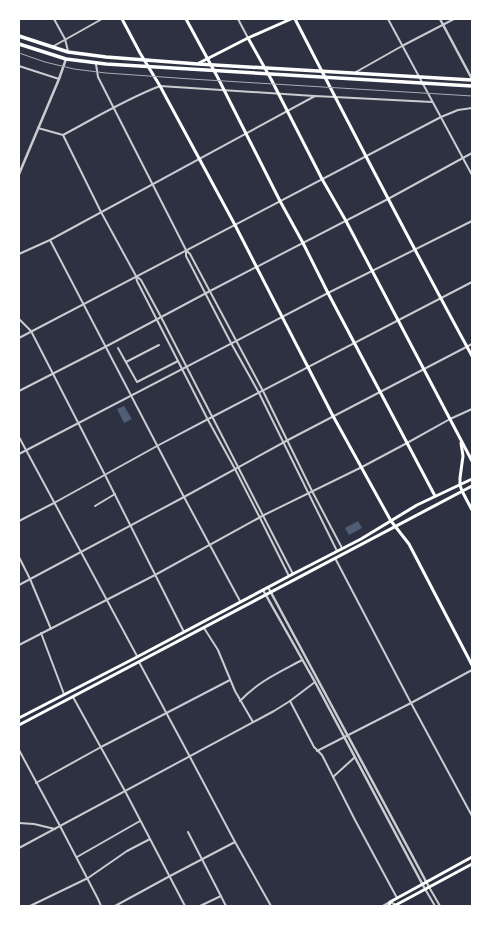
<svg xmlns="http://www.w3.org/2000/svg" width="491" height="925" viewBox="0 0 491 925" font-family="Figtree,sans-serif">
	<style>
		.water { fill: #4f5d75 }
		.lines { fill: none; stroke-linecap: round; stroke-linejoin: round }
		.minor { stroke: #caccd0; stroke-width: 2 }
		.tertiary { stroke: #caccd0; stroke-width: 2.5 }
		.secondary { stroke: #fff; stroke-width: 3 }
		.primary { stroke: #fff; stroke-width: 3.5 }
		.rail { stroke: #abadb3; stroke-width: 1 }
	</style>
	<rect width="100%" height="100%" fill="#2d3142"/>
	<g class="water">
		<path d="M124,406l8,13 -8,4 -7,-14z"/>
		<path d="M358,521l4,7 -13,7 -4,-7z"/>
	</g>
	<g class="lines">
		<g class="minor">
			<path d="M54,19l11,20 3,12"/>
			<path d="M238,19l10,19"/>
			<path d="M388,19l84,156"/>
			<path d="M52,47l50,-28"/>
			<path d="M96,64l2,13 88,173 4,4 73,137 49,100 30,57"/>
			<path d="M19,66l40,13"/>
			<path d="M356,72l46,-26 52,-27"/>
			<path d="M38,128l25,7 38,77 35,64 5,4 20,37 132,257"/>
			<path d="M63,135c32,-17 63,-36 97,-49l154,10"/>
			<path d="M50,240l134,257 56,104"/>
			<path d="M186,252v4l45,87 28,50 78,158"/>
			<path d="M19,254l31,-14 265,-144 117,6"/>
			<path d="M136,277l1,4 41,80 30,59 27,49 25,49 29,58"/>
			<path d="M19,319l12,12 74,144 79,157"/>
			<path d="M19,338l422,-221 17,-7 14,-2"/>
			<path d="M118,348l19,34 41,-21"/>
			<path d="M126,362l33,-17"/>
			<path d="M19,391l86,-44 105,-56 178,-92 84,-46"/>
			<path d="M19,437l118,219"/>
			<path d="M19,454l309,-161 144,-72"/>
			<path d="M95,506l20,-12"/>
			<path d="M19,521l35,-18 103,-57 55,-29 260,-135"/>
			<path d="M19,557l11,22 21,50"/>
			<path d="M335,558l76,145 61,113"/>
			<path d="M19,585l165,-88 104,-57 184,-96"/>
			<path d="M204,628l14,22 17,41 18,31"/>
			<path d="M41,633l23,61"/>
			<path d="M19,645l136,-70 109,-60 98,-48 45,-24 43,-24 22,-10"/>
			<path d="M139,662l51,95 45,85 36,64"/>
			<path d="M73,697l52,94 60,115"/>
			<path d="M240,701c19,-20 38,-28 62,-41"/>
			<path d="M290,701l24,46 8,8 33,65 42,78"/>
			<path d="M19,750l41,76 38,73 3,7"/>
			<path d="M317,751l94,-48 61,-33"/>
			<path d="M333,777l22,-20"/>
			<path d="M36,783l65,-36 129,-67"/>
			<path d="M19,823l15,1 21,5"/>
			<path d="M188,832l38,74"/>
			<path d="M19,848l255,-137 16,-10 25,-19"/>
			<path d="M77,857l63,-36"/>
			<path d="M429,887l11,19"/>
			<path d="M425,889l10,17"/>
			<path d="M30,906l58,-28 39,-27 23,-12"/>
			<path d="M115,906l55,-30 65,-34"/>
			<path d="M200,906l21,-10"/>
		</g>
		<g class="tertiary">
			<path d="M440,19l32,60"/>
			<path d="M19,174l40,-95 7,-20"/>
			<path d="M268,587l161,300"/>
			<path d="M263,590l52,92 110,207"/>
			<path d="M383,906l7,-4 6,3"/>
		</g>
		<g class="secondary">
			<path d="M122,19l18,34 20,33 75,139 98,191 58,105 18,23 63,121"/>
			<path d="M186,19l32,59 62,123 23,42 25,50 107,203"/>
			<path d="M295,19c58,113 116,225 177,337"/>
			<path d="M248,38l23,41 51,100 24,42 126,240"/>
			<path d="M199,63l49,-25 43,-19"/>
			<path d="M461,443l2,13 -3,22v7l2,6 10,19"/>
			<path d="M19,718l118,-61 156,-83 68,-35 56,-34 55,-26"/>
			<path d="M19,725l453,-239"/>
			<path d="M389,906l1,-4 82,-45"/>
			<path d="M394,906l78,-42"/>
		</g>
		<g class="primary">
			<path d="M19,36l49,16 38,5 92,7 274,16"/>
			<path d="M19,44l47,15 40,5 366,22"/>
		</g>
		<path class="rail" d="M19,53l26,9 29,7 32,4 85,6 281,17"/>
	</g>
	<rect width="491" height="925" fill="none" stroke="#ffffff" stroke-width="40"/>
</svg>
